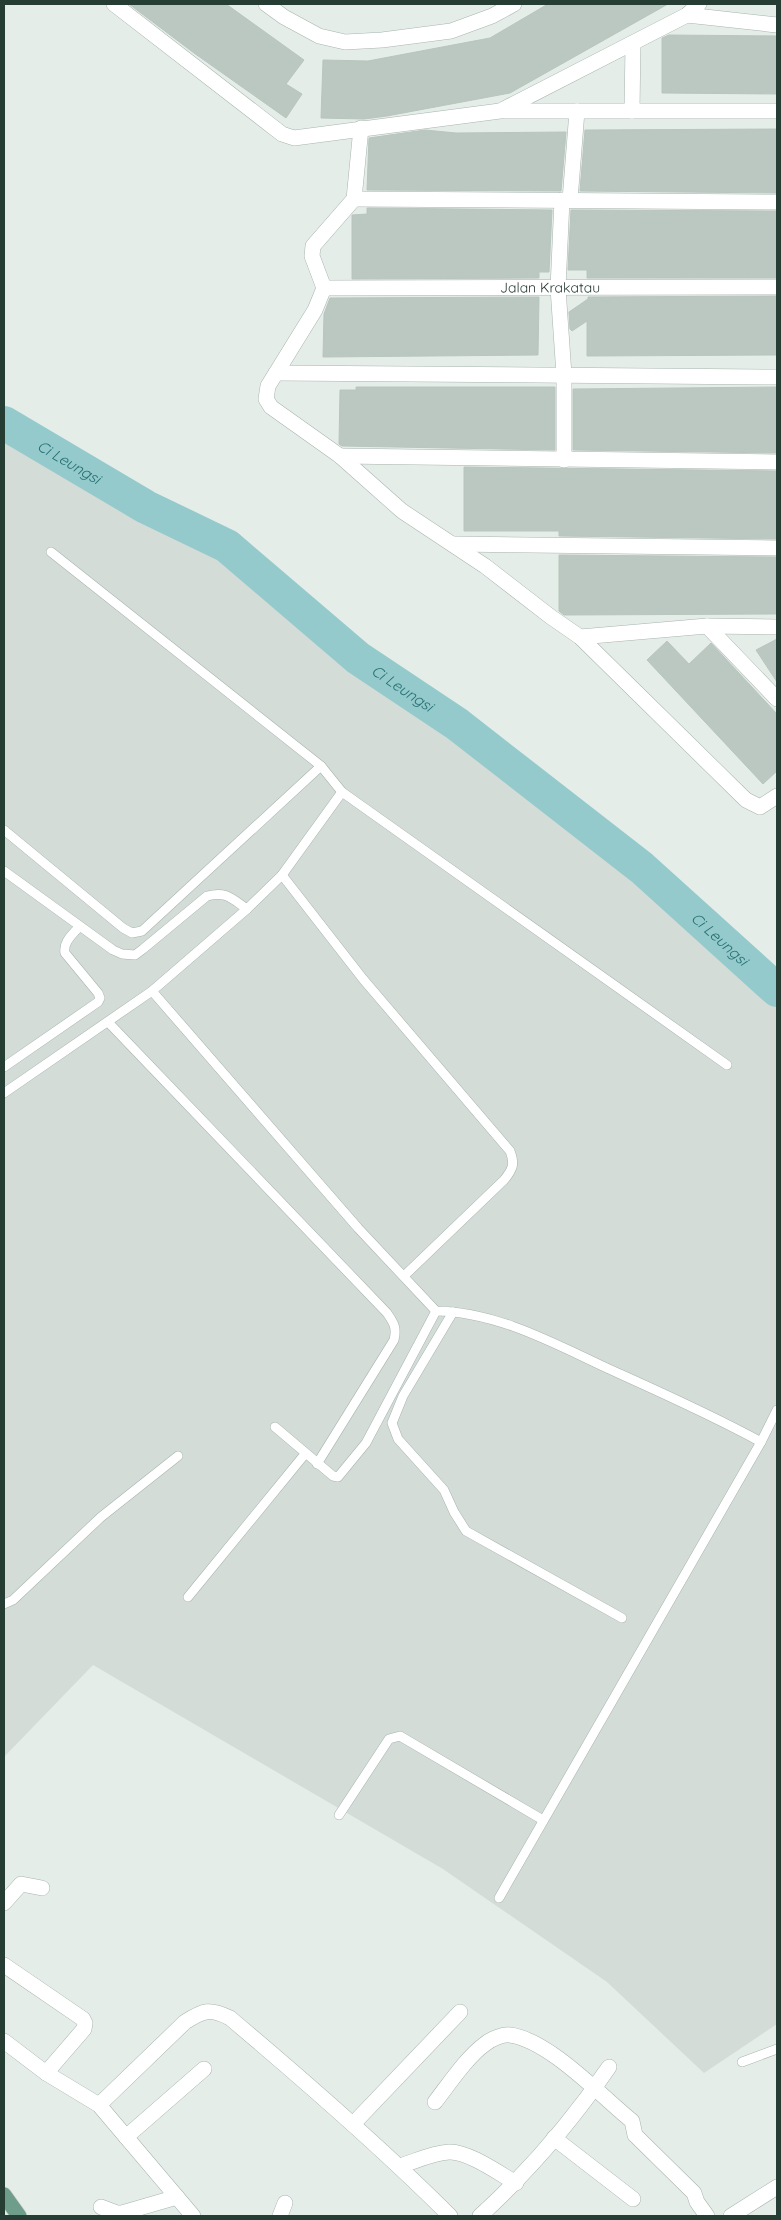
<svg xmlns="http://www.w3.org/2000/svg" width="781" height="2220" viewBox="0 0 781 2220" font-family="Quicksand,sans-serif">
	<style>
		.built { fill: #d3dcd7 }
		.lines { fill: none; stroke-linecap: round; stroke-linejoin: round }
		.river { stroke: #94cacb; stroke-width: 34 }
		.building { fill: #bbc7c1; stroke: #b8c6be }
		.lane-casing { stroke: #a8b5ae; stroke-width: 10 }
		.street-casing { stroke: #a8b5ae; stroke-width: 16 }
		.primary-casing { stroke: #c2c9c6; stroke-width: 16 }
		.lane { stroke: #fff; stroke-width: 9 }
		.street { stroke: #fff; stroke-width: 15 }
		.primary { stroke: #6f9d8b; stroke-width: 15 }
		.labels { text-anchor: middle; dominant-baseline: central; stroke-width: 4; stroke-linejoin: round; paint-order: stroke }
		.street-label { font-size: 14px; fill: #263d34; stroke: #f5f9f7 }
		.water-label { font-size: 15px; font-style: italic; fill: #266f72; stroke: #f5f9f7 }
	</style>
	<rect width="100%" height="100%" fill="#e5ede8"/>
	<path class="built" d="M4,423l223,123 131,112 213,155 206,177v1034l-73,49 -97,-91 -164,-113 -350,-204 -89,92z"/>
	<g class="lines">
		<path class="river" id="s1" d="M4,423l142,84 81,39 131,112 99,66 185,144 135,122"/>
	</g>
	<g class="building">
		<path d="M129,4h97l78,56 -18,24 16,10 -16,24 -92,-65z"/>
		<path d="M548,4h120l-158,89 -123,23 -23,3 -43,-1 2,-58 45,1 122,-23z"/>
		<path d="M669,35l108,1v58l-115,-1v-55z"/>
		<path d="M777,129v64l-197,-2 5,-61z"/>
		<path d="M425,130l31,3 110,-1 -5,59 -194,-1 2,-52z"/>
		<path d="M367,208l185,2 -3,62h-10v6l-187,1v-64l15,-1z"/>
		<path d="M571,210l206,1v67h-190v-8h-19z"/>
		<path d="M777,296v59l-190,1v-35l-15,10 -2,-2 -1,-17 19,-13v-2z"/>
		<path d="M539,297l-1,58 -215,2 1,-43 6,-16z"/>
		<path d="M356,387h199v63l-213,-4 -3,-2 1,-54h16z"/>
		<path d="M777,387v66l-204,-3v-61z"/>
		<path d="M464,467l313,4v68l-218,-3v-5h-95z"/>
		<path d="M559,555l218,2v57l-213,1 -5,-4z"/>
		<path d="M777,639v43l-21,-32z"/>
		<path d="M667,641l22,23 22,-21 66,71v57l-14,13 -116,-124z"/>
	</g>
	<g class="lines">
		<g class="lane-casing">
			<g id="lane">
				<path d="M51,552l270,214 21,26"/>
				<path d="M4,830l119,98 9,5 10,-2 179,-165"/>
				<path d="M4,871l109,79 9,4 13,1 8,-6 64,-53c19,-5 24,2 40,13"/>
				<path d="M282,875l81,104 147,172c5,13 3,18 -6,29l-100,96"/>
				<path d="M152,991l206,237 78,83c62,1 119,33 173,58 51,23 103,46 152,73l16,-32"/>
				<path d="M108,1022l279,291c7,10 10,15 7,27l-77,124"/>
				<path d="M4,1067l94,-65 2,-4 -2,-5 -33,-40c-2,-11 7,-18 14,-26"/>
				<path d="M4,1093l148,-102 95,-82 35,-34 60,-83 385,273"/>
				<path d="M453,1312l-50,84 -11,27 6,16 46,51 10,22 12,19 156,87"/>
				<path d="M275,1427l58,49 5,1 28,-34 70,-132"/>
				<path d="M188,1597l117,-143"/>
				<path d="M4,1604l9,-4 88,-83 77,-61"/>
				<path d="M339,1815l50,-76 11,-3 143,84"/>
				<path d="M499,1898l262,-456"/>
				<path d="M742,2062l35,-13"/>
			</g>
		</g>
		<g class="street-casing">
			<g id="street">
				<path d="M114,4l168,130 12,4 206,-27 187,-96 12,-11"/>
				<path d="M266,4l18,13 35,19 26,6 37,-2 69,-9 41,-15 22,-12"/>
				<path d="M687,15l90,10"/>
				<path d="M504,111h273"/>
				<path d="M632,111l1,-68"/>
				<path d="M361,128l-7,71 -41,47 -1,10 12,32 -9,22 -47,76 -2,13 5,8 69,49 62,55 83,55 66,51 29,20 166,163 14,7 17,-11"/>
				<path d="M354,199l423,3"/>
				<path d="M562,200l-4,88 6,87v85"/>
				<path d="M570,200l7,-89"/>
				<path id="s2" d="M324,288l453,-1"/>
				<path d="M276,373l501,4"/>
				<path d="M340,456l437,6"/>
				<path d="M454,544l323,4"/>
				<path d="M707,626l70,73"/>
				<path d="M580,637l127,-11 70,1"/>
				<path d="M4,1903l17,-19 21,4"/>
				<path d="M4,1965l79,54 2,4 -1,6 -38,44"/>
				<path d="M4,2041l42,32 53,32 94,111"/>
				<path d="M435,2102c14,-18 32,-45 50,-58 6,-5 18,-10 25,-9 39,5 91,61 122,86l3,14 59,58 3,9 10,14"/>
				<path d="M99,2105l86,-83c19,-12 25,-14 45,-4 76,64 150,128 220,198"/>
				<path d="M354,2123l106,-111"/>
				<path d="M126,2137l78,-68"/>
				<path d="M554,2138l79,61"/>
				<path d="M400,2166c16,-5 32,-13 49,-14 19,-1 51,22 67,31"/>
				<path d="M101,2207l16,6h5l55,-16"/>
				<path d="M280,2216l5,-13"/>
				<path d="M480,2216c48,-44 92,-95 129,-149"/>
				<path d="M731,2216l46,-29"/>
			</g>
		</g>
		<g class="primary-casing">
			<path id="primary" d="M4,2195l15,21"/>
		</g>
		<use href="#lane" class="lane"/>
		<use href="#street" class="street"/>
		<use href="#primary" class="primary"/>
	</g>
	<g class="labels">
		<g class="street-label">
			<text stroke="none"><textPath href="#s2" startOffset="226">Jalan Krakatau</textPath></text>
		</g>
		<g class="water-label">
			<text stroke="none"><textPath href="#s1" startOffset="76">Ci Leungsi</textPath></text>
			<text stroke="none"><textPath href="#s1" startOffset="481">Ci Leungsi</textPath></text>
			<text stroke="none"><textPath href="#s1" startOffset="886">Ci Leungsi</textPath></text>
		</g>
	</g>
	<rect width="781" height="2220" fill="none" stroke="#263d34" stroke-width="10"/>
</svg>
